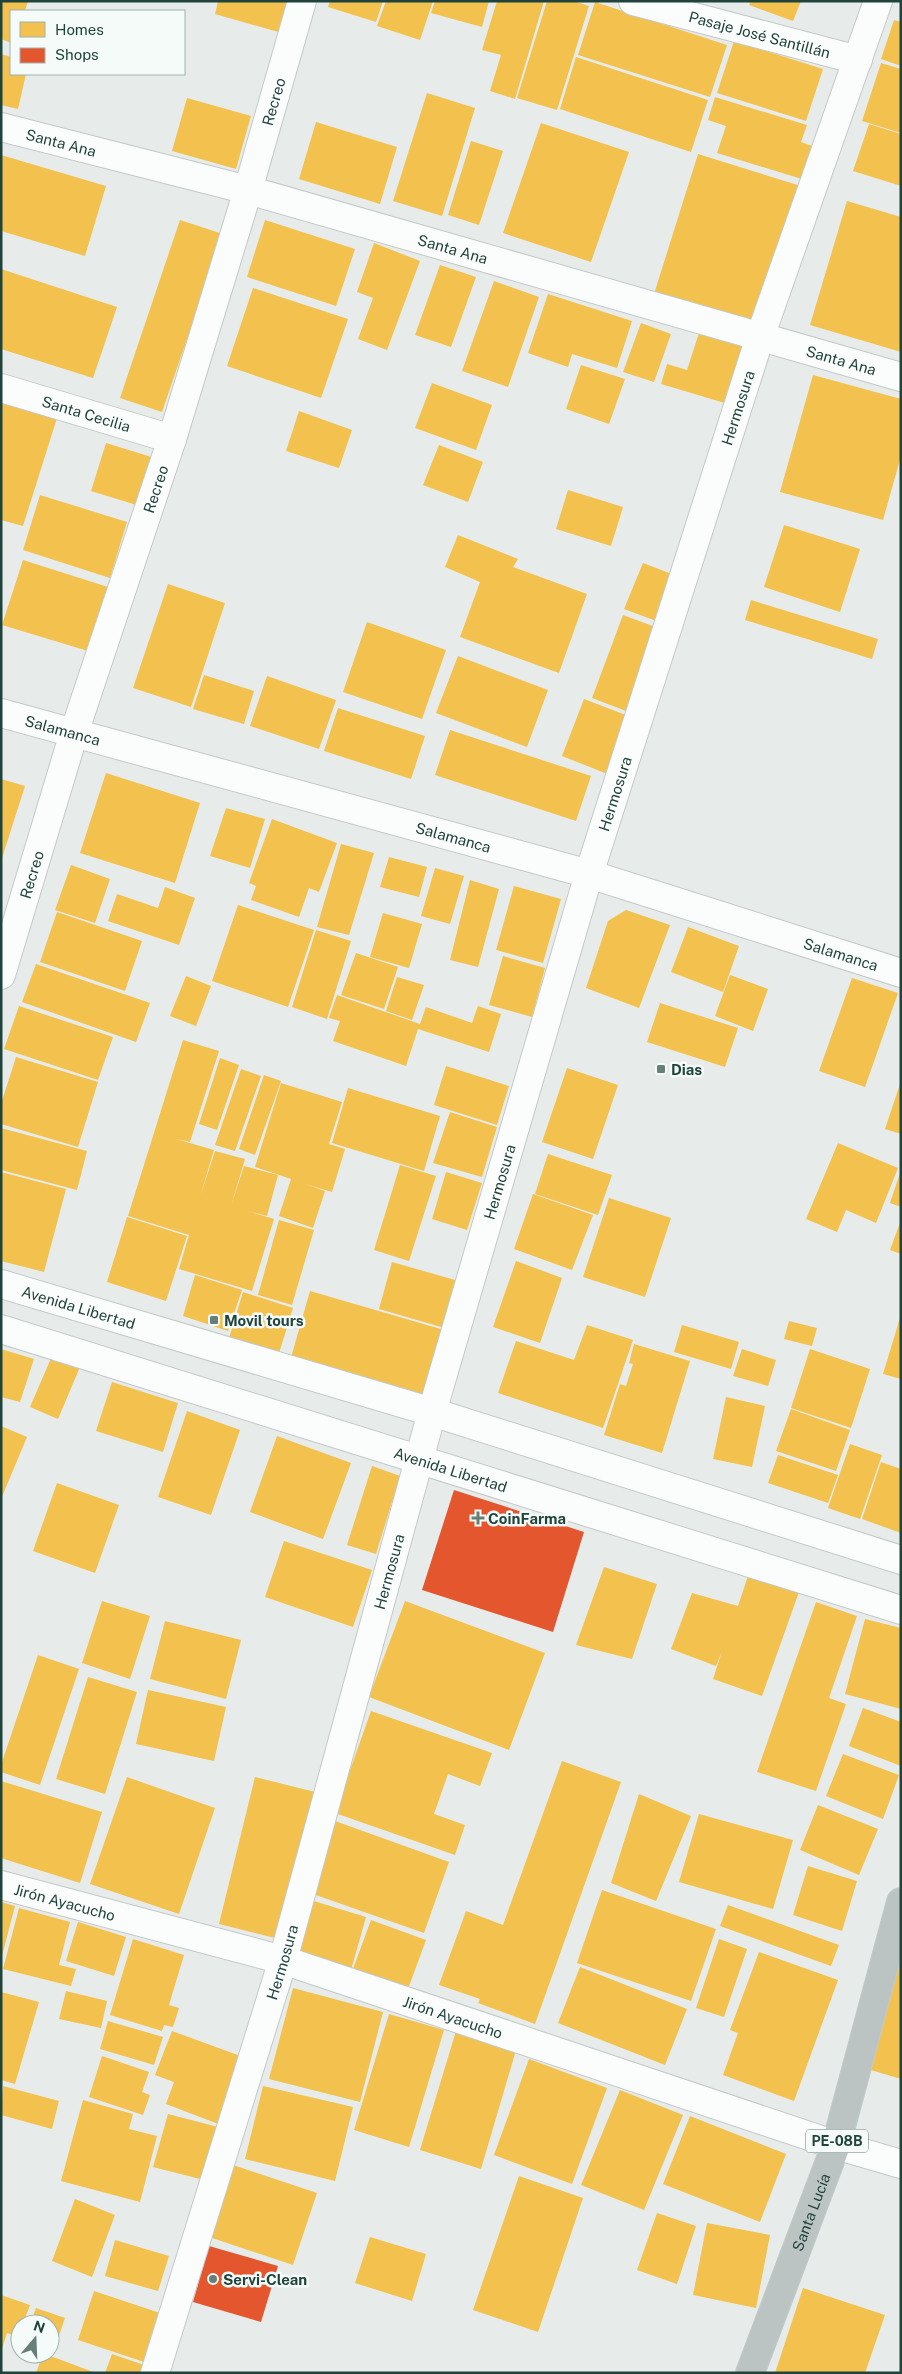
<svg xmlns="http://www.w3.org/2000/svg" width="902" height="2374" viewBox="0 0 902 2374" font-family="'Public Sans',sans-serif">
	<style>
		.homes { fill: #f2c14e }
		.shops { fill: #e4572e }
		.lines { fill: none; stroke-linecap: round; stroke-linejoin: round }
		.street-casing { stroke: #c3c9c7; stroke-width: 30 }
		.secondary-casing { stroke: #c2cac8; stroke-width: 30 }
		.highway-casing { stroke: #c1cbc9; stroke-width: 30 }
		.street { stroke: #fbfcfc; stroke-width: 28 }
		.secondary { stroke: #fbfcfc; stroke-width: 28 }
		.highway { stroke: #bbc4c3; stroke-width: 28 }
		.poi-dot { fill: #667f79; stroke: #f5fbf8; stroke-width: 2 }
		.labels { text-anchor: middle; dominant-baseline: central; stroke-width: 5; stroke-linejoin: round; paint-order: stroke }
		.shield { fill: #f5fbf8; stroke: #607b74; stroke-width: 1 }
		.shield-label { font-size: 14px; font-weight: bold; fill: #20443c }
		.street-label { font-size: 15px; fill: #20443c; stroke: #f5fbf8 }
		.poi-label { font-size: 15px; font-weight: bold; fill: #20443c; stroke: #f5fbf8; text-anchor: start }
	</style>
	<rect width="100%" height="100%" fill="#e7ecea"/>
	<g class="homes">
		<path d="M1,1h27l-3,10h-14v32l-10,-4z"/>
		<path d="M218,1h73l-9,32 -67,-19z"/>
		<path d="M330,1h53l-7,21 -48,-15z"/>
		<path d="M386,1h47l-13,39 -43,-14z"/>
		<path d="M435,1h54l-7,26 -51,-14z"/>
		<path d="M497,1h47l-29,98 -25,-8 11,-36 -19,-5z"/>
		<path d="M547,1h27l15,5 -32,104 -40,-12z"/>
		<path d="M751,1h50l-8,20 -44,-16z"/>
		<path d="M595,2l132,43 -17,52 -132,-42z"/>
		<path d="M894,20l7,2v44l-20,-7z"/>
		<path d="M734,41l89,28 -17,52 -89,-28z"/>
		<path d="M1,54l10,3v17h15l-8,35 -17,-4z"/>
		<path d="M576,57l132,43 -17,52 -131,-43z"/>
		<path d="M881,63l20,6v64l-39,-12z"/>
		<path d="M427,93l48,15 -33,108 -49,-15z"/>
		<path d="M715,97l92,28 -6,17 14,5 -10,33 -88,-27 9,-27 -18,-6z"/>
		<path d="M187,98l64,18 -15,53 -64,-18z"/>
		<path d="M316,122l81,25 -17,57 -81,-25z"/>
		<path d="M541,123l88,29 -38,110 -88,-29z"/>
		<path d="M869,124l32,10v52l-48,-15z"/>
		<path d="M471,141l32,10 -24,74 -31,-10z"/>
		<path d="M698,154l103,32 -44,140 -103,-32z"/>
		<path d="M1,155l105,31 -21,70 -84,-25z"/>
		<path d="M847,201l54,16v135l-91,-27z"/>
		<path d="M180,220l43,14 -61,178 -42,-14z"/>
		<path d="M265,220l90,29 -19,57 -89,-29z"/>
		<path d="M374,243l46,18 -33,89 -29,-11 15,-41 -16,-6z"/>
		<path d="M440,265l36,12 -25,70 -36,-12z"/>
		<path d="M1,269l116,38 -24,71 -92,-29z"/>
		<path d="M494,281l45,16 -31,90 -46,-16z"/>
		<path d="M253,288l95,31 -27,79 -94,-32z"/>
		<path d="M548,294l84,27 -15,47 -45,-14 -4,13 -40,-14z"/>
		<path d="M641,323l30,11 -17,48 -31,-10z"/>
		<path d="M699,333l47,14 -18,57 -67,-20 6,-20 20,6z"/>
		<path d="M581,365l44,14 -16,45 -43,-15z"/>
		<path d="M813,375l88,24v57l-18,64 -103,-28z"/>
		<path d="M432,383l60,22 -16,45 -61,-22z"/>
		<path d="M1,400l56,18 -34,108 -22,-6z"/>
		<path d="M299,411l53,19 -13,38 -53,-17z"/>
		<path d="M106,443l52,16 -15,48 -52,-16z"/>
		<path d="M439,445l44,17 -15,40 -45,-17z"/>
		<path d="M568,490l55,17 -12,39 -55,-17z"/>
		<path d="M40,495l87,27 -17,56 -87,-28z"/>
		<path d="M784,525l76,24 -20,63 -76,-25z"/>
		<path d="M458,535l60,24 -5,8 74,27 -28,79 -99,-36 20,-55 -35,-15z"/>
		<path d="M23,560l85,27 -20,64 -86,-26z"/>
		<path d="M643,563l34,13 -18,46 -35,-13z"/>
		<path d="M168,584l57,19 -34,104 -58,-19z"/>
		<path d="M751,600l127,39 -6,20 -127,-39z"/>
		<path d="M623,615l35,13 -32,83 -34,-13z"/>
		<path d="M367,622l79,28 -24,69 -79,-27z"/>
		<path d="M458,656l90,34 -21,57 -91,-34z"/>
		<path d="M204,675l50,16 -10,33 -51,-15z"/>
		<path d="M267,676l69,24 -17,49 -69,-23z"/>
		<path d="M584,699l47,18 -21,58 -48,-19z"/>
		<path d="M338,708l87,28 -14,43 -87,-28z"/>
		<path d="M450,730l141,46 -15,45 -141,-46z"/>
		<path d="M106,773l94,30 -25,80 -95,-30z"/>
		<path d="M1,779l24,7 -23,72h-1z"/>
		<path d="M226,808l39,11 -15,49 -40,-12z"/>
		<path d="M272,819l65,24 -18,49 -10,-4 -10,29 -48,-17 5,-14 -7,-3z"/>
		<path d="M341,844l33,9 -25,82 -32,-8z"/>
		<path d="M389,857l38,10 -8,30 -39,-10z"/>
		<path d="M71,865l39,14 -15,44 -40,-13z"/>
		<path d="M435,868l29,8 -14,48 -29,-8z"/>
		<path d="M470,880l29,9 -21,78 -28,-7z"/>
		<path d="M514,886l47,13 -18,64 -47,-13z"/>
		<path d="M165,887l30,11 -16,47 -71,-24 9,-27 41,14z"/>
		<path d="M238,905l76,25 -26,77 -76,-26z"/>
		<path d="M626,910l44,15 -31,83 -53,-20 22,-67z"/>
		<path d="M57,912l85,29 -17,50 -85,-29z"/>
		<path d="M383,913l39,11 -13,44 -39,-11z"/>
		<path d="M688,927l51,19 -16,46 -52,-20z"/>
		<path d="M316,930l35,11 -24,78 -35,-12z"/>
		<path d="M356,953l42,14 -14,42 -43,-14z"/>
		<path d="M503,956l42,12 -13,49 -43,-12z"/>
		<path d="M36,964l114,39 -14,39 -114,-40z"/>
		<path d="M730,975l38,14 -15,42 -38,-15z"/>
		<path d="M186,976l25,10 -15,40 -26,-10z"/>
		<path d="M397,977l27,8 -12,35 -26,-9z"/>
		<path d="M852,978l46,15 -33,94 -46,-16z"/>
		<path d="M337,995l83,29 6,-17 46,16 6,-17 23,8 -12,38 -71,-23 -12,37 -73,-25 7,-20 -11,-3z"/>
		<path d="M660,1003l78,25 -13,39 -78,-25z"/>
		<path d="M19,1006l94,31 -15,43 -94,-31z"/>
		<path d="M183,1040l36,11 -29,91 -14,-3 38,11 -14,47 15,-46 30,8 -14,47 13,-40 34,9 -11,41 -23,-6 30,9 -22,72 -73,-22 10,-34 -61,-19z"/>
		<path d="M16,1057l82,25 -20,65 -77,-23v-20z"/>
		<path d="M220,1058l19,7 -22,65 -18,-6z"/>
		<path d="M446,1066l63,20 -12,39 -63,-20z"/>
		<path d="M567,1068l51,17 -25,74 -51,-17z"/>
		<path d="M241,1069l20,7 -26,75 -20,-6z"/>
		<path d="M264,1075l17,6 -26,74 -16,-6z"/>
		<path d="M281,1083l61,19 -13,42 16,5 -13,43 -27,-8 20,7 -12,37 -34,-12 12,-37 -36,-12z"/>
		<path d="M900,1084h1v50l-16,-5z"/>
		<path d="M348,1088l92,28 -16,55 -92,-28z"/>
		<path d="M450,1112l47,15 -15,50 -49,-14z"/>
		<path d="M1,1128l86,23 -10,39 -76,-20z"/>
		<path d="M838,1143l60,25 -22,55 -30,-13 -9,22 -31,-13z"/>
		<path d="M548,1154l64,21 -14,40 -63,-21z"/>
		<path d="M400,1165l36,11 -27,85 -35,-11z"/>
		<path d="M1,1172l65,17 -22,83 -43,-11z"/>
		<path d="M446,1172l36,11 -15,47 -35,-11z"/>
		<path d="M900,1173h1v34l-11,-4z"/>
		<path d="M533,1194l60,21 -21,55 -58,-21z"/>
		<path d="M609,1198l62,20 -26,79 -62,-20z"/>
		<path d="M127,1217l60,19 -21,65 -59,-19z"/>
		<path d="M279,1220l35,10 -22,75 -34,-10z"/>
		<path d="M901,1220v34l-11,-4z"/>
		<path d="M516,1261l46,17 -22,65 -47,-16z"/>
		<path d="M392,1262l70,20 -14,47 -69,-20z"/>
		<path d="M195,1275l47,15 -14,41 -45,-15z"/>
		<path d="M310,1291l141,41 -20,70 -141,-41z"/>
		<path d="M243,1292l50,16 -14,45 -50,-15z"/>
		<path d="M900,1318h1v61l-18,-5z"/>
		<path d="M789,1321l28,7 -5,18 -28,-7z"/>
		<path d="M587,1325l46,15 -30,88 -105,-35 18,-52 58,19z"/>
		<path d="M682,1325l57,17 -8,27 -57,-17z"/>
		<path d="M634,1344l56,17 -28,92 -58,-18 16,-51 6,2 7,-22 -4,-1z"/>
		<path d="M1,1349l33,10 -14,43 -19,-5z"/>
		<path d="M742,1349l34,11 -8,26 -35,-10z"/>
		<path d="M810,1349l60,20 -19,59 -60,-20z"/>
		<path d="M52,1356l28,11 -22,52 -28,-12z"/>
		<path d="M112,1382l66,21 -15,49 -67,-21z"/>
		<path d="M726,1397l39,9 -13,61 -39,-8z"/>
		<path d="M791,1409l59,21 -14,41 -60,-20z"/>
		<path d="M187,1411l53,19 -29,85 -53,-18z"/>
		<path d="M1,1426l26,11 -26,62z"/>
		<path d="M277,1436l74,27 -28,76 -73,-27z"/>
		<path d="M850,1444l32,11 -22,64 -32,-11z"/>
		<path d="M778,1455l60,20 -10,28 -60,-20z"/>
		<path d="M881,1462l20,7v64l-39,-14z"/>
		<path d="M372,1466l28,10 -24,78 -29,-9z"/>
		<path d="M57,1483l62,22 -24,68 -62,-22z"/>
		<path d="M284,1541l88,29 -19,57 -88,-30z"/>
		<path d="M604,1567l53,17 -25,75 -56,-14z"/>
		<path d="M749,1573l50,19 -37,104 -49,-17 9,-28 -6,15 -45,-17 21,-56 46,13z"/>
		<path d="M102,1601l48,15 -20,63 -48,-16z"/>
		<path d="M405,1601l140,52 -36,97 -140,-53z"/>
		<path d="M816,1602l41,14 -28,82 17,6 -30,87 -59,-19z"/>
		<path d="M865,1619l36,9v81l-56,-15z"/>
		<path d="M165,1621l76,19 -15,59 -76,-20z"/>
		<path d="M38,1655l41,14 -39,116 -39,-13v-7z"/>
		<path d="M88,1677l49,15 -32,102 -49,-15z"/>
		<path d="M148,1690l78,17 -12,54 -78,-17z"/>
		<path d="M863,1708l38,14v44l-52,-20z"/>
		<path d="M371,1711l121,42 -12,33 -32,-12 -14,40 31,11 -10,30 -120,-42z"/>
		<path d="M843,1754l56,21 -16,44 -57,-23z"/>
		<path d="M562,1761l59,21 -86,242 -57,-21 2,-4 -41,-14 27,-74 37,14z"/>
		<path d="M127,1777l88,31 -36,106 -89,-30z"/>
		<path d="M255,1777l64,16 -36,147 -64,-16z"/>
		<path d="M1,1781l101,31 -22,71 -79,-25z"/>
		<path d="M639,1794l52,22 -35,85 -45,-18z"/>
		<path d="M818,1805l60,24 -19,46 -59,-25z"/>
		<path d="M699,1814l94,26 -20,69 -94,-27z"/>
		<path d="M335,1821l114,41 -25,71 -114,-40z"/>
		<path d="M808,1866l49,15 -15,50 -49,-16z"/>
		<path d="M602,1890l114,39 -25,72 -114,-38z"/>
		<path d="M304,1898l62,19 -15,53 -63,-19z"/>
		<path d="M1,1902l14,4 -13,50h-1z"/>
		<path d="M728,1905l111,40 -8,21 -111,-40z"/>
		<path d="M19,1908l51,14 -11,43 17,4 -5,17 -68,-17z"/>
		<path d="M371,1920l55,20 -18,49 -55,-20z"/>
		<path d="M78,1922l48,15 -12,39 -48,-15z"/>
		<path d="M133,1939l51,16 -15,50 10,3 -6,19 -9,-2 -2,6 -52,-16z"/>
		<path d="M719,1939l28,10 -23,68 -28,-9z"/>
		<path d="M901,1946v133l-40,-12z"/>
		<path d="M759,1952l79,28 -44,121 -71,-26 15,-42 -8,-3z"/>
		<path d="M580,1967l107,42 -22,56 -107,-42z"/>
		<path d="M293,1988l90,24 -23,90 -91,-23z"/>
		<path d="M66,1991l41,10 -6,27 -42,-9z"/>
		<path d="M1,1992l38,10 -24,82 -14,-4z"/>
		<path d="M389,2014l55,16 -35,117 -55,-17z"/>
		<path d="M108,2021l55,16 -9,28 -54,-16z"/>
		<path d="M172,2031l74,27 -25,67 -55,-21 8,-22 -19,-7z"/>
		<path d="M456,2031l60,19 -35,119 -61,-19z"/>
		<path d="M102,2056l47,16 -7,20 8,3 -7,20 -54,-18z"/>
		<path d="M529,2059l78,29 -35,96 -78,-29z"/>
		<path d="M3,2086l56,15 -7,28 -51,-14z"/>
		<path d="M263,2086l90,21 -18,74 -90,-22z"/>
		<path d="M620,2090l63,25 -39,95 -63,-25z"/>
		<path d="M83,2100l50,14 -4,15 28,7 -17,66 -79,-21z"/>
		<path d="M168,2114l54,14 -14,53 -55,-14z"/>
		<path d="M690,2116l96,38 -26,68 -97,-38z"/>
		<path d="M233,2165l84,28 -24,72 -84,-28z"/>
		<path d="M519,2176l64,22 -45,134 -65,-22z"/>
		<path d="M75,2199l40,16 -23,62 -40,-16z"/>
		<path d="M657,2213l39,13 -19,58 -40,-14z"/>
		<path d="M707,2223l63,12 -14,73 -63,-13z"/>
		<path d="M370,2237l56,17 -14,47 -57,-18z"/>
		<path d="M115,2240l54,16 -11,35 -53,-15z"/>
		<path d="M803,2288l82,27 -20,58h-90z"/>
		<path d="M94,2291l69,23 -16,49 -69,-23z"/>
		<path d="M1,2295l29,10 -7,19h-3l-1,13 -12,-4 -5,16z"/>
		<path d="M36,2308l29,10 -12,35 -3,-1v-28h-20z"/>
		<path d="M43,2354h2l51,19h-60z"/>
		<path d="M112,2354l32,11 -3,8h-36z"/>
	</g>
	<g class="shops">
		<path d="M454,1490l130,42 -31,100 -131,-42z"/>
		<path d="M209,2246l69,20 -17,56 -68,-20z"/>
	</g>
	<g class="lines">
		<g class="street-casing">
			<g id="street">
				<path id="s1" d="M633,1l225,59"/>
				<path id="s2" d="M1,127l247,63 653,187"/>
				<path id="s3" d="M1,388l171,51"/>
				<path id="s4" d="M1,713l588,161 312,99"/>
				<path id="s5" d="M1,975l73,-242 98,-294 76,-249 54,-189"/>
				<path id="s6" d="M1,1885l282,75 553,185"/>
				<path id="s7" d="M155,2373l128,-413 149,-548 157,-538 171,-537 118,-336"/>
			</g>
		</g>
		<g class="secondary-casing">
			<g id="secondary">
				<path id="s8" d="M1,1284l431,128 469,148"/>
				<path id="s9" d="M1,1329l900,281"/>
				<path d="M836,2145l65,19"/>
			</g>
		</g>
		<g class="highway-casing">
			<g id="highway">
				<path id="s10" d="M750,2373l86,-228 65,-243"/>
			</g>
		</g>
		<use href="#street" class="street"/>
		<use href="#secondary" class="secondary"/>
		<use href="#highway" class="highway"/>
	</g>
	<g class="poi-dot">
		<rect x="656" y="1064" width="10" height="10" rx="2.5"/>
		<rect x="209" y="1315" width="10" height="10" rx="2.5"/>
		<path d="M475.5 1510.5h5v5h5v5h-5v5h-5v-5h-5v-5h5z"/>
		<circle cx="213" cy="2279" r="5"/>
	</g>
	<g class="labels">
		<rect class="shield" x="806" y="2129.5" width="62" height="23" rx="4"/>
		<g class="shield-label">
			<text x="837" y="2141">PE-08B</text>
		</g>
		<g class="street-label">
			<text stroke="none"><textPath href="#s1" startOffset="131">Pasaje José Santillán</textPath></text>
			<text stroke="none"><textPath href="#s5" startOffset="915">Recreo</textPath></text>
			<text stroke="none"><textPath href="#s2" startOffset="62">Santa Ana</textPath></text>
			<text stroke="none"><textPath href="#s2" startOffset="468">Santa Ana</textPath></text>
			<text stroke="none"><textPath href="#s2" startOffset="872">Santa Ana</textPath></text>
			<text stroke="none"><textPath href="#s7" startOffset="2050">Hermosura</textPath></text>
			<text stroke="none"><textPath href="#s3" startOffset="89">Santa Cecilia</textPath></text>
			<text stroke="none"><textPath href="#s5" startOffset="510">Recreo</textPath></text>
			<text stroke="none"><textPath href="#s4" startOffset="64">Salamanca</textPath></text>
			<text stroke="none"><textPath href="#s7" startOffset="1645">Hermosura</textPath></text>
			<text stroke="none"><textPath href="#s4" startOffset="469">Salamanca</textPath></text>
			<text stroke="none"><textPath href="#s5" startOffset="105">Recreo</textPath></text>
			<text stroke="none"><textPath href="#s4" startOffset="874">Salamanca</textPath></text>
			<text stroke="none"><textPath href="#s7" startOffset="1240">Hermosura</textPath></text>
			<text stroke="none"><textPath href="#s8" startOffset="81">Avenida Libertad</textPath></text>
			<text stroke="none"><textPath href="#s9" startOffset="471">Avenida Libertad</textPath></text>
			<text stroke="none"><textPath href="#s7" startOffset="835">Hermosura</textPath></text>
			<text stroke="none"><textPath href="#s6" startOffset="66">Jirón Ayacucho</textPath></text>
			<text stroke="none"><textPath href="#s7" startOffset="430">Hermosura</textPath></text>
			<text stroke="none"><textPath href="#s6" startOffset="471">Jirón Ayacucho</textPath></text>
			<text stroke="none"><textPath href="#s10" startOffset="172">Santa Lucía</textPath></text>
		</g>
		<g class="poi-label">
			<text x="671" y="1069">Dias</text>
			<text x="224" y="1320">Movil tours</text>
			<text x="488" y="1518">CoinFarma</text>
			<text x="223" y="2279">Servi-Clean</text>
		</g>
	</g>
	<rect width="902" height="2374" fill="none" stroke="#20443c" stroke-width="5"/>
	<rect x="10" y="10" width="175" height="65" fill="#f5fbf8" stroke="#a0b2ad"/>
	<rect x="20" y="22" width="25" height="15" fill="#f2c14e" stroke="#a0b2ad"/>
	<text x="55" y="35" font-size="15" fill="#20443c">Homes</text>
	<rect x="20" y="48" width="25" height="15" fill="#e4572e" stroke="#a0b2ad"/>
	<text x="55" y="60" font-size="15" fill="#20443c">Shops</text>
	<g transform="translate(35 2339) rotate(19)"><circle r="24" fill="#f5fbf8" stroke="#a0b2ad"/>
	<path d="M0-4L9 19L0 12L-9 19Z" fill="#667f79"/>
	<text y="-8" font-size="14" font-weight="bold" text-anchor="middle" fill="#20443c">N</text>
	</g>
</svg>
